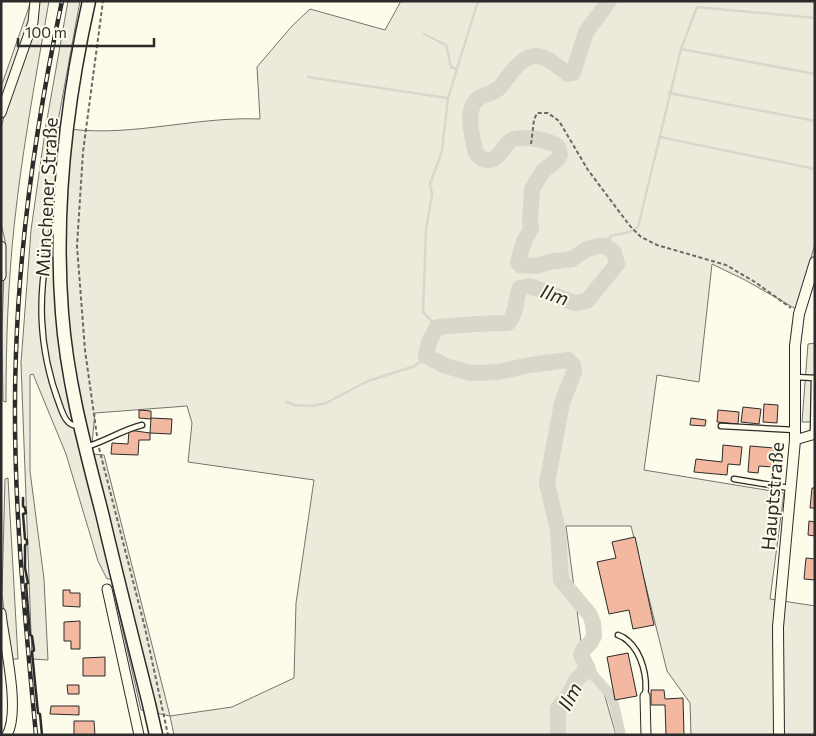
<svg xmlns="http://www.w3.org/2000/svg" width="816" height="736" viewBox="0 0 816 736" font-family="Commissioner,sans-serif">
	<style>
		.green { fill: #ecebdb; stroke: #74746e; fill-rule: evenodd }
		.parking { fill: #eceadb; stroke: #74746e }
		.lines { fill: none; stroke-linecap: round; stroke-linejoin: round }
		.stream { stroke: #d8d7c9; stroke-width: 2.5 }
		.canal { stroke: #d8d7c9; stroke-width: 10 }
		.river { stroke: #d8d7c9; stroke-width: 16 }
		.building { fill: #f2b8a0; stroke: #2b2b2b }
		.service-casing { stroke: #2b2b2b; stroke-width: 7 }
		.minor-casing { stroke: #2b2b2b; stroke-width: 11 }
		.tertiary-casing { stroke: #2b2b2b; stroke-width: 12 }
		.primary-casing { stroke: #2b2b2b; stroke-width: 15 }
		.path { stroke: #6a6964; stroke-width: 2; stroke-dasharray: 4 2.5; stroke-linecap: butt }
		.service { stroke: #fdfbea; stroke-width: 4.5 }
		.minor { stroke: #fdfbea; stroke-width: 9 }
		.tertiary { stroke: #fdfbea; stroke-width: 10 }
		.primary { stroke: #fdfbea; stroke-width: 12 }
		.rail-casing { stroke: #2b2b2b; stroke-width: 4.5 }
		.rail { stroke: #fdfbea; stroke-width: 2.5; stroke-dasharray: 8; stroke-linecap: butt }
		.wall { stroke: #2b2b2b; stroke-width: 2.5 }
		.labels { text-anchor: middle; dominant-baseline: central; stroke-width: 4; stroke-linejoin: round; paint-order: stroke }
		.street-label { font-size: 19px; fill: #2b2b2b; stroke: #fdfbea }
		.water-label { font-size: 20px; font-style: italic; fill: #2b2b2b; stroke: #fdfbea }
	</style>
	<rect width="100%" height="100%" fill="#fdfbea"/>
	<g class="green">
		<path d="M31,1l-1,20 -29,81v-15z"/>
		<path d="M40,1h9c-13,75 -27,150 -35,226 -6,58 -8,116 -8,175l-3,-1 -1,-71 3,-89 -4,-18v-95l7,-26 27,-78z"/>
		<path d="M68,1h12l-23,126c67,13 135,-11 203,-8l-3,-52 35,-41 18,-17 75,21 16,-29h414v243l-19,65 -51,-29 -33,-16 -13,118 -42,-7 -13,95 140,23 -14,106 45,7v129h-124l-1,-32 -23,-32 -36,-145h-65l18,138 18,22 14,49h-442l-4,-19 -29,-6 -30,-131h-4l-9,-18 -32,-107 -33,-80 -3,1v96l14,108 4,81 -16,-1 -11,-296 10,-133 15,-105zM187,406l5,17 -4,39 126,18 -18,123 -2,75 -62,29 -62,9 -66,-261 -13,-1 4,-41z"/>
		<path d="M8,478l10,181h-8l-8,-65 3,-115z"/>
	</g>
	<path class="parking" d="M815,343v79h-13l6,-78z"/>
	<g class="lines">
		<g class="stream">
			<path d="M424,34l22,11 5,22 6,2"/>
			<path d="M681,49l134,25"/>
			<path d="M308,77l139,21"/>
			<path d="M669,93l146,28"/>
			<path d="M660,137l155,32"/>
			<path d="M605,246l6,-10 18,-4 9,-5 43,-178 16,-42 118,11"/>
			<path d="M437,327l-14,-15 3,-82 6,-36 -2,-10 12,-33 6,-53 29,-94 3,-3"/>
			<path d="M286,402l8,3 18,1 14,-3 42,-22 47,-15 11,-10"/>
		</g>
		<path class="canal" d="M588,669l21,24 5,11 7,31"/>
		<path class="river" d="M558,735v-27l10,-12 9,-17 11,-10 -7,-14 2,-5 8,-8 3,-6 -1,-13 -3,-8 -29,-35 -3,-50 -11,-47 15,-80 12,-31 -1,-7 -5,-5 -38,5 -32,7 -27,1 -25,-7 -20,-10 3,-14 8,-15 38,-3 33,-1c11,-14 6,-21 12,-35l10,-2 45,17 12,-2 30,-37 -3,-12 -9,-6h-7l-13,4 -13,9 -23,3 -13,4 -16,-1 -2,-3 6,-21 7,-12 -1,-9 2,-31 11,-18 14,-11 3,-5c0,-3 -1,-6 -2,-8 -6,-7 -35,-11 -44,-8 -11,4 -14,22 -26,21 -9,0 -13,-7 -14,-15 -3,-14 -9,-37 5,-47 6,-4 15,-5 20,-10 7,-7 11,-16 20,-24 19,-18 32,-2 49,10l5,-1 13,-41 23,-31"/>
	</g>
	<g class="building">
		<path d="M764,404l14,1 -1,18 -14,-1z"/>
		<path d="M743,407l18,2 -2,15 -18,-2z"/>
		<path d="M139,410l12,1v8l-12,-1z"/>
		<path d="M718,410l21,2 -1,12 -21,-2z"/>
		<path d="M151,418l21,1 -1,15 -21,-1z"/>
		<path d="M691,418l15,2 -1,6 -15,-1z"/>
		<path d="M129,430l21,3v7h-11l-1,15 -27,-1 1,-11 16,1z"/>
		<path d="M723,445l19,2 -2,18 -12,-1 -1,11 -33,-3 2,-13 26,3z"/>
		<path d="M750,446l24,2 -2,19 -13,-1 -1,7 -10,-1z"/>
		<path d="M812,488h3v20h-5z"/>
		<path d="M809,521l6,1v14l-7,-1z"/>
		<path d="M635,537l19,88 -21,4 -4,-19 -20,4 -12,-52 19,-4 -4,-16z"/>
		<path d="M806,558l9,1v21l-11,-1z"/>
		<path d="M63,590h7v3h10v14l-17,-1z"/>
		<path d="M80,621v28h-9v-8h-7v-19z"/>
		<path d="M628,653l9,43 -22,4 -8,-43z"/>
		<path d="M105,657v19h-22v-18z"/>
		<path d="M67,685h12v9h-11z"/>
		<path d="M651,690h13l1,9 18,-1 1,37h-18l-1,-30h-14z"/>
		<path d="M51,706h28v9l-29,-1z"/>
		<path d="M74,721h20l1,14h-21z"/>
	</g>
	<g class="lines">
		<g class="service-casing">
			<g id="service">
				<path d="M58,224h-3l-3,5c-15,61 -15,117 8,177 3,9 8,22 19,19"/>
				<path d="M795,377l20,1"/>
				<path d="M721,426l74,4"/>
				<path d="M813,434l1,-56"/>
				<path d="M86,447c20,-6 36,-17 56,-22"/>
				<path d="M734,479l55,9"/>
				<path d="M618,635c3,1 7,3 10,6 14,12 20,37 17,55"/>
			</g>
		</g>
		<g class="minor-casing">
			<g id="minor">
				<path d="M1,113l32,-91 2,-21"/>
				<path d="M1,246v30"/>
				<path d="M795,440l20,-6"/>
				<path d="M107,589l32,146"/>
				<path d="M1,613c3,30 20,97 6,122"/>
				<path d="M645,696l1,39"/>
			</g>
		</g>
		<g class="tertiary-casing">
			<path id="tertiary" d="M779,735l-1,-108 17,-187v-94l4,-32 16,-52"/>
		</g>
		<g class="primary-casing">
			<path id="primary" d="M89,1c-23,102 -35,207 -27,312 5,68 23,134 40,200 15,64 31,127 47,191l7,31"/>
		</g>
		<g class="path">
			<path d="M531,144l3,-24 3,-7h11l11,8 29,49 42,56 11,11 16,8 69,20 29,17 36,26"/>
			<path d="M97,436l-12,-86 -8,-104 6,-94 20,-151"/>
			<path d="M99,448l46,180 23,107"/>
		</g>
		<use href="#service" class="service"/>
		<use href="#minor" class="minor"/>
		<use href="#tertiary" class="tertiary"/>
		<use href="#primary" class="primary"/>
		<g class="rail-casing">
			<path id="rail" d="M36,735c-12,-127 -25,-254 -20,-382 4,-119 21,-235 46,-352"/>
		</g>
		<use href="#rail" class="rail"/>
		<path class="wall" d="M23,498v8l2,2 1,5 -3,1 2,25 2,1v4l-2,1v23l3,15 -2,1 4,51 2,1 2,14 -2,2 6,61 2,1 2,21"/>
	</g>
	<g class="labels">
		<g class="street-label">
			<text transform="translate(46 197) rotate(-87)">Münchener Straße</text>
			<text transform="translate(772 496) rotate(-85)">Hauptstraße</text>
		</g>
		<g class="water-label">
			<text transform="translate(555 294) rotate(19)">Ilm</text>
			<text transform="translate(569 696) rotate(-62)">Ilm</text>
		</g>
	</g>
	<rect width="816" height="736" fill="none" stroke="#2b2b2b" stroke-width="5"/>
	<path d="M18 38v8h136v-8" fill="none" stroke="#2b2b2b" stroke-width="2.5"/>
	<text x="25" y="38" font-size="15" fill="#2b2b2b" stroke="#fdfbea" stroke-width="4" paint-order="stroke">100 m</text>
</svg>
